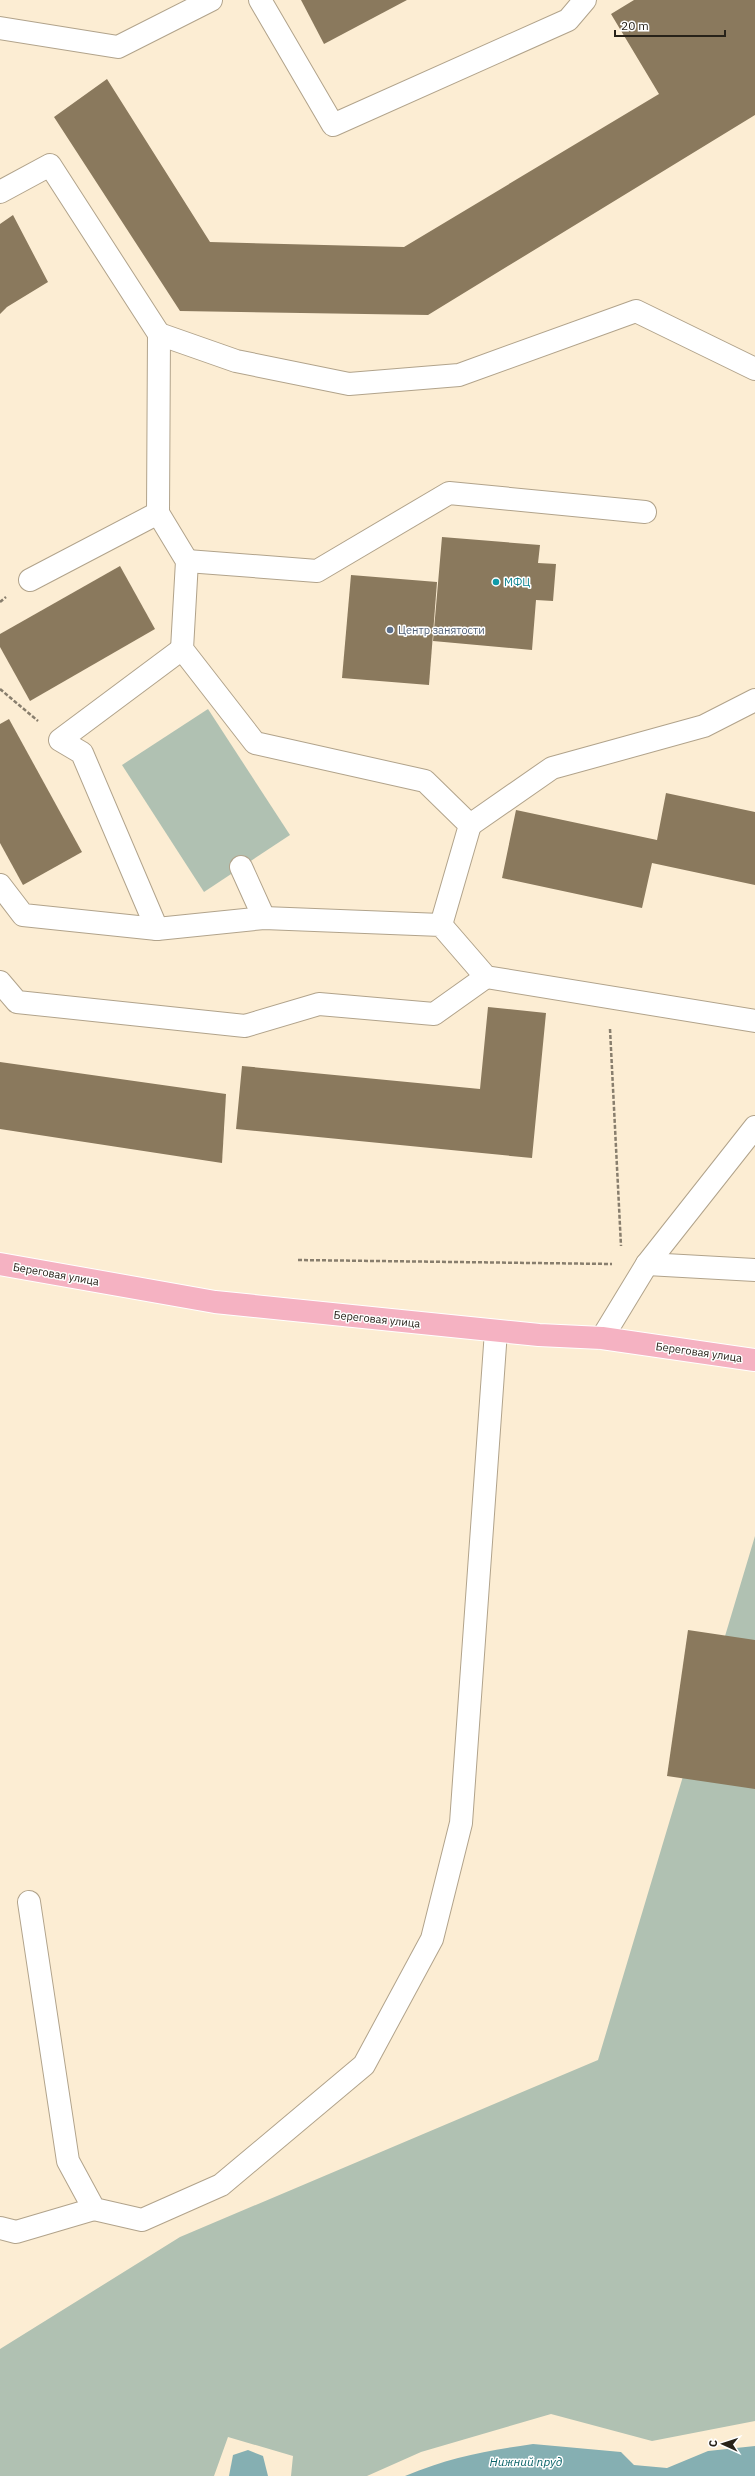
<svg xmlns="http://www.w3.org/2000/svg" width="755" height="2476" viewBox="0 0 755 2476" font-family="'IBM Plex Sans',sans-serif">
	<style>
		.green { fill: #b0c1b2 }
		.water { fill: #85afb2 }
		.building { fill: #8a795d }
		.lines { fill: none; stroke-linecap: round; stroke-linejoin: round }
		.minor-casing { stroke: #b1a38b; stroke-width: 24 }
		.major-casing { stroke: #fff; stroke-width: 24 }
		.path { stroke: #887e6d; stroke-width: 2.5; stroke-dasharray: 4 2; stroke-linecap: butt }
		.minor { stroke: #fff; stroke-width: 22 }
		.major { stroke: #f5b2c2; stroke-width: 22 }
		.culture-dot { fill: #0f9aa8; stroke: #fff; stroke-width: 1.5 }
		.service-dot { fill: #5c6f8a; stroke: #fff; stroke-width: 1.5 }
		.labels { text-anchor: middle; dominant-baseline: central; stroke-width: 3; stroke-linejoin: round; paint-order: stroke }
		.culture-label { font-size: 11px; fill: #0d838f; stroke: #fff; text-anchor: start }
		.service-label { font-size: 11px; fill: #4e5e75; stroke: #fff; text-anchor: start }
		.street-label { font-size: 11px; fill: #272219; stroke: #fff }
		.water-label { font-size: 12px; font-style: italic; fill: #0b646a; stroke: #fff }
	</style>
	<rect width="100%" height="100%" fill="#fcedd3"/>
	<g class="green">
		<path d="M208,709l82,126 -86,57 -82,-127z"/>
		<path d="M755,1536v885l-103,20 -101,-27 -130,38 -54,24h-76l2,-20 -65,-19 -14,39h-214v-127l180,-112 418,-177z"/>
	</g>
	<g class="water">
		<path d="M533,2444l88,8 13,13 33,3 41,-17 47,-5v30h-350c46,-19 80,-25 128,-32z"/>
		<path d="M248,2450l15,6 5,20h-39l4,-21z"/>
	</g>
	<g class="building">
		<path d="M301,0h106l-83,44z"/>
		<path d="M634,0h121v115l-327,200 -248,-4 -126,-194 53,-38 103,163 194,5 255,-153 -48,-80z"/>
		<path d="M13,215l35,67 -41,25 -7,7v-90z"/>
		<path d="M442,537l98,8 -2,18 18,1 -3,37 -17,-1 -4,50 -99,-9z"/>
		<path d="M120,566l35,63 -125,72 -30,-54v-13z"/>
		<path d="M351,575l86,7 -8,103 -87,-7z"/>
		<path d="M9,719l73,133 -59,33 -23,-42v-119z"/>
		<path d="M666,793l89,19v73l-103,-22 -10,45 -140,-30 14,-68 141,30z"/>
		<path d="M488,1007l58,6 -14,145 -296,-29 6,-63 238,23z"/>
		<path d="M0,1062l226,32 -4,69 -222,-34z"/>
		<path d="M688,1630l67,10v149l-88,-13z"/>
	</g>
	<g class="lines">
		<g class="minor-casing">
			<g id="minor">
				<path d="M260,0l73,125 235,-105 17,-20"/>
				<path d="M0,28l118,19 93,-47"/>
				<path d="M0,192l50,-27 109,169 -1,179 29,48 -5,88 73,94 170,38 45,44 -29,100"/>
				<path d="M159,334l77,27 113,23 110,-9 177,-64 119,58"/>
				<path d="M187,561l130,10 132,-78 196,19"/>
				<path d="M30,580l128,-67"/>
				<path d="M470,825l82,-57 152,-42 51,-26"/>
				<path d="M241,867l23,51"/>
				<path d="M0,885l23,30 134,14 107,-11 177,7 45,52 269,44"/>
				<path d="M157,929l-75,-176 -22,-13 122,-91"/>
				<path d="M0,982l17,20 228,24 74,-22 115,10 52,-37"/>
				<path d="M647,1264l108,6"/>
				<path d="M602,1338l45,-74 108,-137"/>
				<path d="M29,1902l39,259 26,48 48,11 79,-35 143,-120 68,-126 29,-116 35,-492"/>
				<path d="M0,2228l16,4 78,-23"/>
			</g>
		</g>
		<g class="major-casing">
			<path id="major" d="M0,1264l215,38 324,33 63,3 153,22"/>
		</g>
		<g class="path">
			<path d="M0,602l6,-5"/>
			<path d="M0,689l38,32"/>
			<path d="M610,1029l11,217"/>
			<path d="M298,1260l314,4"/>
		</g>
		<use href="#minor" class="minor"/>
		<use href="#major" class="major"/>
	</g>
	<circle class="culture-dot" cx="496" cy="582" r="4"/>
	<circle class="service-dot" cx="390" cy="630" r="4"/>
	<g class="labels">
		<g class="culture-label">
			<text x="504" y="582">МФЦ</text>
		</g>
		<g class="service-label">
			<text x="398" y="630">Центр занятости</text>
		</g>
		<g class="street-label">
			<text transform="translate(56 1274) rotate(10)">Береговая улица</text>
			<text transform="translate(377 1319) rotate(6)">Береговая улица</text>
			<text transform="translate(699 1352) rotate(8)">Береговая улица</text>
		</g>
		<g class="water-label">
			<text x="526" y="2461">Нижний пруд</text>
		</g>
	</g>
	<g transform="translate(723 2444) rotate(273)" stroke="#ffffff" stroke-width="3" paint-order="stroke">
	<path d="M0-3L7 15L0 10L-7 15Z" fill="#272219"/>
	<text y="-6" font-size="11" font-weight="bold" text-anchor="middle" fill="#272219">С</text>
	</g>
	<path d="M615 30v6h110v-6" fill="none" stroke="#272219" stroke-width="2"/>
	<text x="621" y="30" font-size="12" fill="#272219" stroke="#ffffff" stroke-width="3" paint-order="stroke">20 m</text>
</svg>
